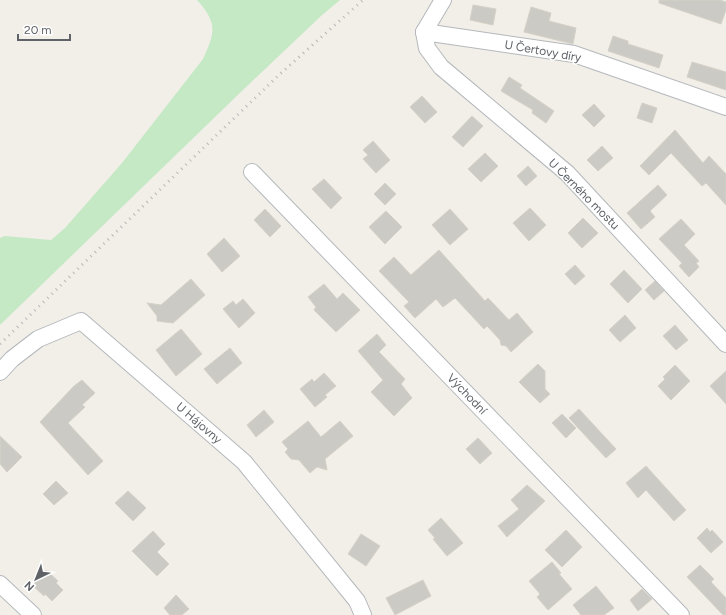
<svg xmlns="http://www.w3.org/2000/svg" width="726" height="615" viewBox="0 0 726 615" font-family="Figtree,sans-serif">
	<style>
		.green { fill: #c5e8c5 }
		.building { fill: #cccac5; stroke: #d6d1c6 }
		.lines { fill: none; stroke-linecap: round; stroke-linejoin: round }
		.street-casing { stroke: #b5b8bc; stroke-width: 18 }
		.street { stroke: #fff; stroke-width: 16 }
		.rail { stroke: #b6b7b8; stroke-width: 3; stroke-dasharray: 1 5; stroke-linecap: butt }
		.labels { text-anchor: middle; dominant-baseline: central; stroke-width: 3; stroke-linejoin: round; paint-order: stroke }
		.street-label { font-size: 12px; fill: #5f6368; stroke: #fff }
	</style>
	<rect width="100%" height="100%" fill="#f1efe8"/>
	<path class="green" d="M197,0h143l-19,16 -76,72 -245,237v-87l5,-2 46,4 14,-12 57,-65 81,-104c12,-26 15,-36 -6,-59z"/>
	<g class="building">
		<path d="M659,0h61l6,2v8l-5,14 -62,-21z"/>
		<path d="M473,5l23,4 -3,16 -23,-5z"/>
		<path d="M531,7l20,6 -2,8 27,7 -3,16 -49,-12z"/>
		<path d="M613,36l15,5v3l35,11 -4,13 -51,-17z"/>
		<path d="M692,62l34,10v18l-39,-13z"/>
		<path d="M509,77l13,8 -2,3 34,23 -8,12 -14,-10 1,-3 -32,-19z"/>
		<path d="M422,96l15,16 -12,11 -15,-16z"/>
		<path d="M642,103l15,5 -5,15 -15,-5z"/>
		<path d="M594,104l11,12 -11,11 -12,-12z"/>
		<path d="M472,116l11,10 -20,21 -11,-10z"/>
		<path d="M675,130l28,33 6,-7 17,18v31l-20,-22 -4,3 -31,-33 -22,22 -9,-9z"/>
		<path d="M373,141l17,19 -14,13 -13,-14 5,-4 -5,-5z"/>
		<path d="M602,146l11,12 -15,13 -11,-11z"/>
		<path d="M485,153l13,13 -17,16 -13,-13z"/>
		<path d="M528,166l9,10 -11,10 -9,-10z"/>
		<path d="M324,179l18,19 -11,11 -19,-20z"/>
		<path d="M385,183l11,11 -11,11 -11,-11z"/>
		<path d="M658,185l9,10 -17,16 5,6 -14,12 -14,-16z"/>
		<path d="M530,208l16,17 -17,16 -16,-18z"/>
		<path d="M265,209l16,17 -11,11 -16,-17z"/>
		<path d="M450,209l18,20 -18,16 -18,-20z"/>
		<path d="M386,211l16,16 -17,17 -16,-17z"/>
		<path d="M583,218l15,15 -16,15 -14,-15z"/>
		<path d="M681,219l14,15 -11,11 15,16 -3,2 3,4 -10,10 -10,-11 3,-3 -23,-24z"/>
		<path d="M224,238l16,18 -18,16 -15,-18z"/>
		<path d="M439,250l46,51 3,-3 21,22 8,-7 16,19 -22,20 -5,-6 -5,-1 -1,-5 -13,-14 -3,3 -29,-31 -12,9 -7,-8 -21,19 -11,-12 5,-4 -30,-31 15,-14 17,18z"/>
		<path d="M575,265l10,11 -10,9 -10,-11z"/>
		<path d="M624,270l18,19 -14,14 -18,-19z"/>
		<path d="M191,279l14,16 -32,28 -16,-2v-5l-10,-13 14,2z"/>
		<path d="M655,281l9,10 -10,9 -9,-10z"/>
		<path d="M324,284l13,15 6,-6 17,17 -24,22 -22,-22 2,-3 -8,-10z"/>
		<path d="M243,299l12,14 -16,15 -16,-19 10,-8 3,4z"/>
		<path d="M625,315l11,13 -16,14 -11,-12z"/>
		<path d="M675,325l13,15 -12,10 -13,-14z"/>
		<path d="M181,329l21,25 -26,22 -20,-26z"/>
		<path d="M377,334l9,11 -7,7 26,27 -4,5 11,14 -18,18 -23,-24 12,-12 -25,-29z"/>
		<path d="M230,348l12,15 -25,21 -13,-15z"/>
		<path d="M538,364l7,7v18l5,5 -10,9 -21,-21z"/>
		<path d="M675,365l15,16 -19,19 -13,-14 7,-7 -2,-2z"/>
		<path d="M726,371v33l-16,-18z"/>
		<path d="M324,373l12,13 -11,9 2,2 -12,10 -15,-18 12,-10 2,3z"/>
		<path d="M82,380l13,13 -13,12 3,2 -17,16 35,38 -15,14 -48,-53 34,-36z"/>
		<path d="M579,409l37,40 -10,9 -37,-40z"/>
		<path d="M264,410l10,12 -18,15 -9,-12z"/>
		<path d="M562,414l14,14 -10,10 -14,-15z"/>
		<path d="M308,421l13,16 19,-16 13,15 -28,23 2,11 -10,-3 -7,6 -11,-13 -8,-1 -6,-7 3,-3 -6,-7z"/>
		<path d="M0,436l22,21 -15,15 -7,-8z"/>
		<path d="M478,438l14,15 -12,11 -14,-15z"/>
		<path d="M646,466l40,44 -12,11 -28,-31 -8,8 -12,-15z"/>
		<path d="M56,481l12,12 -14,12 -11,-11z"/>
		<path d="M527,485l18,16 -38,36 -9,-11 21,-17 -8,-9z"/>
		<path d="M128,491l18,17 -13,13 -18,-18z"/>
		<path d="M441,518l22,25 -16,13 -14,-17 2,-1 -7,-8z"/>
		<path d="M707,528l3,4 2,-2 11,12 -12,11 -14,-15z"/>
		<path d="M566,530l16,17 -20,20 -17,-17z"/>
		<path d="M153,531l12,13 -8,8 12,12 -12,12 -25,-25z"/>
		<path d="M361,534l19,12 -14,20 -18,-12z"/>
		<path d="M552,562l9,11 -2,1 13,15 -24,21 -11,-13 3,-3 -11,-13z"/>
		<path d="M700,565l14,14 -3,3 15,16v17h-3l-36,-38z"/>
		<path d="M46,570l12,11 -2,2 7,7 -11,11 -7,-7 -1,2 -12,-11z"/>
		<path d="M423,580l8,16 -36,19 -9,-17z"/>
		<path d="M596,586l18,22 -10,7h-23l-8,-10z"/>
		<path d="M642,589l10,10 -14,12 -8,-11z"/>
		<path d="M176,595l13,14 -7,6h-12l-6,-7z"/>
	</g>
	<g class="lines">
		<g class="street-casing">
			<g id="street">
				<path d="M424,32l3,16 14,19 126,106 159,171"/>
				<path d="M424,32l150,22 152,53"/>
				<path d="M424,32l19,-32"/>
				<path d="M252,172l429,443"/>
				<path d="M0,372l12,-13 26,-20 43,-18 163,141 113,139 6,14"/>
				<path d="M0,584l33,31"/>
			</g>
		</g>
		<use href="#street" class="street"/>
		<path class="rail" d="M0,344l280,-270 83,-74"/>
	</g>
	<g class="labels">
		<g class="street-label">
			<text transform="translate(543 51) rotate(10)">U Čertovy díry</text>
			<text transform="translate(584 194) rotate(45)">U Černého mostu</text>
			<text transform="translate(467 394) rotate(46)">Východní</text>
			<text transform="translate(199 423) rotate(41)">U Hájovny</text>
		</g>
	</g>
	<g transform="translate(36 579) rotate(223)" stroke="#ffffff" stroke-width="3" paint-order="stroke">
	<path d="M0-3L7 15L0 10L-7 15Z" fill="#5f6368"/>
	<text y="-6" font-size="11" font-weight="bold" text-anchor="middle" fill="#5f6368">N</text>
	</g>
	<path d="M18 34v6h52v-6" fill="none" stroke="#5f6368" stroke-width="2"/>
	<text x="24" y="34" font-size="12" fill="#5f6368" stroke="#ffffff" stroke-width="3" paint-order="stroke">20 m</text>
</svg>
